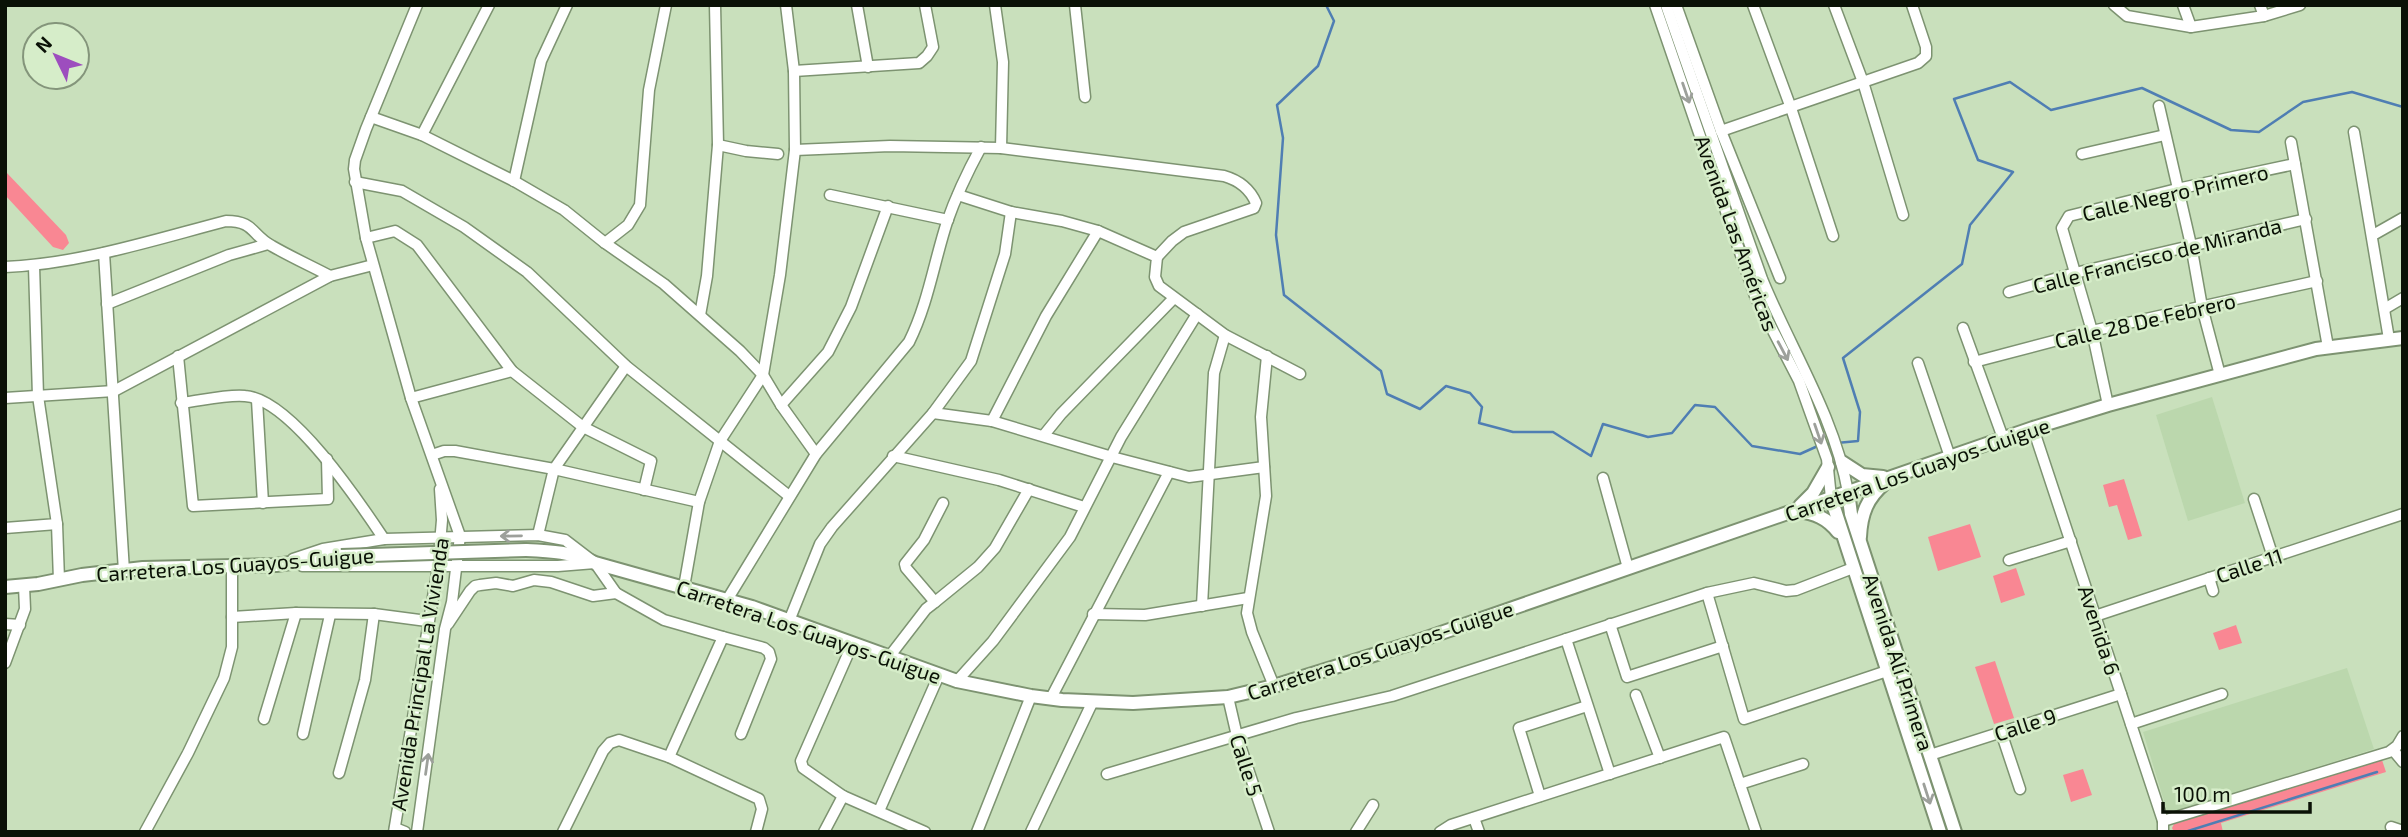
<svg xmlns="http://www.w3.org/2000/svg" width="2408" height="837" viewBox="0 0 2408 837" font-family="'Exo 2',sans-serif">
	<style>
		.built { fill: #bbd7ad }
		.green { fill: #f98793 }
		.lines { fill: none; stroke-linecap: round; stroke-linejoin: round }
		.stream { stroke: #4f7eb3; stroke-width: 2.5 }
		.minor-casing { stroke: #7d9371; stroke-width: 13 }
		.major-casing { stroke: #7d9371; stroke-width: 16 }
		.minor { stroke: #fff; stroke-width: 10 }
		.major { stroke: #fff; stroke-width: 12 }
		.major-bridge-casing { stroke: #7d9371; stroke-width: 16; stroke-linecap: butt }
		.major-bridge { stroke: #fff; stroke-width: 12 }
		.oneway { stroke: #9da09b }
		.labels { text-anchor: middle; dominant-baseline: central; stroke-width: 5; stroke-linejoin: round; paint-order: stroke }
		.street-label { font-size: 21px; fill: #0a1106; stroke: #d6edc9 }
	</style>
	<rect width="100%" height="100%" fill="#c9e0bc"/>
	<g class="built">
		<path d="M2212,397l33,106 -57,18 -32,-106z"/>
		<path d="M2347,668l27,81 -206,65 -25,-82z"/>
	</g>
	<g class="green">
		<path d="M5,171l61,64 3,8 -6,7 -10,-3 -48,-52z"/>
		<path d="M2124,479l18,57 -14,4 -11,-35 -8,2 -6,-22z"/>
		<path d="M1970,524l11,33 -43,14 -10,-34z"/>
		<path d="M2016,568l9,27 -24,8 -8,-27z"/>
		<path d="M2236,625l6,18 -23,7 -6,-17z"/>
		<path d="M1995,661l19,57 -20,6 -19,-57z"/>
		<path d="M2382,760l4,12 -165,51 2,9h-49l-2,-4 2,-4z"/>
		<path d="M2083,769l9,26 -21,7 -8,-27z"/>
	</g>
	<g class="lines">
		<g class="stream">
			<path d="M1326,5l8,16 -16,45 -41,39 6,33 -7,97 8,60 97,76 6,23 33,15 26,-23 24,7 12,14 -3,16 34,9h40l38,24 12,-32 45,13 24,-4 23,-28 20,2 37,39 48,8 20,-9"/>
			<path d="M1826,444l32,-3 2,-29 -17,-54 119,-94 8,-39 43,-53 -35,-12 -24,-61 56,-17 41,28 91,-22 89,42 28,2 44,-30 49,-10 51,15"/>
			<path d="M2188,831l189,-59"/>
		</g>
		<g class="minor-casing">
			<g id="minor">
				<path d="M417,5l-51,124 -11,31 -1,9 12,69 45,160 49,138 -8,66 -7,27 -28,203"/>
				<path d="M857,5l11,62"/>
				<path d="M995,5l8,57 -2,86"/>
				<path d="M1075,5l10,92"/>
				<path d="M1655,5l100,291 44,85 10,28 18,50 4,39"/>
				<path d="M1666,5l96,274c29,71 72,136 86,213"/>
				<path d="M1676,5l45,126 59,147"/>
				<path d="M1753,5l38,103 42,128"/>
				<path d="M1834,5l29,77 40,133"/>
				<path d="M2114,5l13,11 64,11 73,-11 36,-11"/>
				<path d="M2183,5l8,22"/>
				<path d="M2260,5l4,11"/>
				<path d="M794,71l125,-8 8,-7 6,-9 -8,-42"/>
				<path d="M2159,106l32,139 11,62 18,68"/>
				<path d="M371,117l51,18 92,46 50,29 41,33 59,41 76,67 23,24 18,30 35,49"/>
				<path d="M1721,131l197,-68 8,-7v-9l-14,-42"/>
				<path d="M2354,132l35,207"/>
				<path d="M422,135l67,-130"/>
				<path d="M2291,142l37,205"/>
				<path d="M718,145l28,6 32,3"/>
				<path d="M795,150l95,-4 111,2 223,28c14,4 26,13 32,27l-2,5 -70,24 -12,9 -15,16"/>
				<path d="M2082,154l83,-19"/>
				<path d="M514,181l27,-120 26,-56"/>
				<path d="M355,182l47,9 62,36 63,45 99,94 163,130"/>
				<path d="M830,195l118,25"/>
				<path d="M958,195l53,17 51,9 36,10 59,26 -2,20 4,9 66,49 75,39"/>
				<path d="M2373,235l30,-17"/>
				<path d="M366,238l29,-7 22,14 95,126 71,56 68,34 -7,29"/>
				<path d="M605,243l23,-18 12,-20 9,-115 17,-85"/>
				<path d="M104,253l20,318"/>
				<path d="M5,267c75,-3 148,-27 221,-46 29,0 25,14 46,25 19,11 39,20 58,30"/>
				<path d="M2009,292l66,-19 231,-54"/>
				<path d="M107,304l122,-49 39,-11"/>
				<path d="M2386,308l17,-10"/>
				<path d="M700,315l7,-39 11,-131 -3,-140"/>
				<path d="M1963,328l40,110"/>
				<path d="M178,356l15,150 135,-7 -1,-40"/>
				<path d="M1267,356l-6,61 5,79 -19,117 5,19 22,54"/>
				<path d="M1974,362l118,-31 225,-50"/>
				<path d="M1918,363l32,94"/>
				<path d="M5,398l109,-7 216,-115 43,-11"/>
				<path d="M411,398l101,-27"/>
				<path d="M257,400l6,103"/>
				<path d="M181,403c19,-2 46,-9 64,-7 46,3 115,107 139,143"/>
				<path d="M781,405l47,-53 23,-45 37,-101"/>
				<path d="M2108,405l-16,-74 -30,-103 7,-12 108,-27 118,-25"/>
				<path d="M933,413l59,8 120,36 77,20 75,-10"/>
				<path d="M992,421l54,-105 52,-85"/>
				<path d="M2033,428l130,393v11"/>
				<path d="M1044,435l17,-21 113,-116"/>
				<path d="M432,455l12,-4h11l99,18 145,33"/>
				<path d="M893,456l106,24 85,27"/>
				<path d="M1603,478l25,90"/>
				<path d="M2254,499l19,58"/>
				<path d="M57,524l2,56"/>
				<path d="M5,528l52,-4 -19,-128 -4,-130"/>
				<path d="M538,535l16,-66 72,-103"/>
				<path d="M293,559l30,-10 61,-10 154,-4 27,5 30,23 21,30 48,27 59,17 -54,120"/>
				<path d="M2009,560l62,-19"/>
				<path d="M302,566h256l37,-3"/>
				<path d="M2209,578l4,13"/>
				<path d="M684,587l15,-85 21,-61 43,-66 17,-100 15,-125 -1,-79 -8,-66"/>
				<path d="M1707,593l37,126 143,-48"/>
				<path d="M727,600l89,-146 93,-112c19,-38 25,-80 38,-120 9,-26 21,-51 34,-75"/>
				<path d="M935,602l43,-35 17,-19 34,-59"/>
				<path d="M1202,606l12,-233 11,-38"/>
				<path d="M1093,614l52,1 103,-17"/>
				<path d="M2095,616l308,-102"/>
				<path d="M232,617l64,-4 78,1 53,7"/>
				<path d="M789,621l31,-77 12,-17 101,-114 38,-52 34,-107 6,-42"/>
				<path d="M5,624l15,1"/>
				<path d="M448,624l22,-33 5,-5 5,-1 16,-2 17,3 21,-6 17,2 42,14 23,-3"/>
				<path d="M1610,624l17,53 96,-31"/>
				<path d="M723,637l41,11 5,4 2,7 -30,75"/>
				<path d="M1566,639l44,135"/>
				<path d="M852,645l-51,116 2,7 40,28 82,36"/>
				<path d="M889,657l37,-48 9,-7 -29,-34 -1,-4 19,-24 19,-37"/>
				<path d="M5,663l20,-54 -1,-23"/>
				<path d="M957,681l36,-40 77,-104 51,-100 76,-123"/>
				<path d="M1636,695l24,63"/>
				<path d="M1228,697l9,39 32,96"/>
				<path d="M1051,698l118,-226"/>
				<path d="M264,719l32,-106"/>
				<path d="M2131,724l91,-30"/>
				<path d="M2001,732l19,57"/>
				<path d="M303,734l27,-119"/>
				<path d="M2393,750l10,12"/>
				<path d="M1930,755l191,-61"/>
				<path d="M339,773l26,-93 9,-66"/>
				<path d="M1107,774l189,-56 96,-22 315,-103 47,-10 32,8 10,-1 57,-22"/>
				<path d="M1740,784l63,-20"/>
				<path d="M1540,796l-21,-68 68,-22"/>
				<path d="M879,811l60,-136"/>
				<path d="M1474,818l5,14"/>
				<path d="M2163,821l226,-69 8,-6 6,-10"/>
				<path d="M2391,827l12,4"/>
				<path d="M395,828l10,4"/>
				<path d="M145,832l43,-79 36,-75 8,-31v-81"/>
				<path d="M394,832l44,-265 4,-47 -2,-31"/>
				<path d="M563,832l40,-81 7,-8 9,-3 50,17 90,42 3,10 -6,23"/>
				<path d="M824,832l19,-36"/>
				<path d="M977,832l54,-136"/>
				<path d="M1031,832l62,-131"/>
				<path d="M1356,832l17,-27"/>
				<path d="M1440,832l11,-7 273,-88 32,95"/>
			</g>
		</g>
		<g class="major-casing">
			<g id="major">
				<path d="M1842,462l20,13 21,2"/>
				<path d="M1848,492l3,22 104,318"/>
				<path d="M1831,498l109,334"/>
				<path d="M1800,506l13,-13 15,-26"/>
				<path d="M1797,511c18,2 30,7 41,21"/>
				<path d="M1860,537c1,-23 7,-39 25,-54"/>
				<path d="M526,550c24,1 47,2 69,13l157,44 205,74 74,15 31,4 71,3 95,-6 46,-11 138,-43 621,-215 75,-23 208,-56 87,-11"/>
				<path d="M5,587l33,-3 44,-9 61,-7 133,-3 65,-9"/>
			</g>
		</g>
		<use href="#minor" class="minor"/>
		<use href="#major" class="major"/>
		<g class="major-bridge-casing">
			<path id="major-bridge" d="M341,556l185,-6"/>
		</g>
		<use href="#major-bridge" class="major-bridge"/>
	</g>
	<defs><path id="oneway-shaft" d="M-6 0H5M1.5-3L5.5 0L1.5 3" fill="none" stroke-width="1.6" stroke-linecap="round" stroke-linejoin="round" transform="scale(1.75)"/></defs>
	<g class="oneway">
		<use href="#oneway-shaft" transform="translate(1686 93) rotate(71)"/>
		<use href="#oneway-shaft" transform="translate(1783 351) rotate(62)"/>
		<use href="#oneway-shaft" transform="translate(1818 434) rotate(71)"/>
		<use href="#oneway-shaft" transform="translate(511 536) rotate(179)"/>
		<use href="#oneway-shaft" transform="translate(427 764) rotate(-82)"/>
		<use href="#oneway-shaft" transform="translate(1927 794) rotate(72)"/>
	</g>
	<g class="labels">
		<g class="street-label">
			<text transform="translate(2175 192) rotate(-13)">Calle Negro Primero</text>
			<text transform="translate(1737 233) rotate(70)">Avenida Las Américas</text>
			<text transform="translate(2157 255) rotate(-14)">Calle Francisco de Miranda</text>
			<text transform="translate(2145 320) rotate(-13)">Calle 28 De Febrero</text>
			<text transform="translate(1917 469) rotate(-19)">Carretera Los Guayos-Guigue</text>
			<text transform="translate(235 564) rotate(-4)">Carretera Los Guayos-Guigue</text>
			<text transform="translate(2249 565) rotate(-18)">Calle 11</text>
			<text transform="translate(2100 630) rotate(72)">Avenida 6</text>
			<text transform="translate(809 631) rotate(19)">Carretera Los Guayos-Guigue</text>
			<text transform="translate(1380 650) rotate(-18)">Carretera Los Guayos-Guigue</text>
			<text transform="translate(1899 662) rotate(72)">Avenida Alí Primera</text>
			<text transform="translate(419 674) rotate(-81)">Avenida Principal La Vivienda</text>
			<text transform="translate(2025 724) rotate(-18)">Calle 9</text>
			<text transform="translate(1247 765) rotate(72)">Calle 5</text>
		</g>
	</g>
	<rect width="2408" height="837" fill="none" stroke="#0a1106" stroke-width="14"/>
	<g transform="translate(56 56) rotate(313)"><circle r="33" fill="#d6edc9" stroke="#84957b" stroke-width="2"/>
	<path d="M0-5L12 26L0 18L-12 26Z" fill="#9d4dbe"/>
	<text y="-10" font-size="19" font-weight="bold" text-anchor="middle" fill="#0a1106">N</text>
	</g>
	<path d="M2163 802v10h147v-10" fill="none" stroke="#0a1106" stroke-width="3.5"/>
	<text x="2174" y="802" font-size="21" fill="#0a1106" stroke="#d6edc9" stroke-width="5" paint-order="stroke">100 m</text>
</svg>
